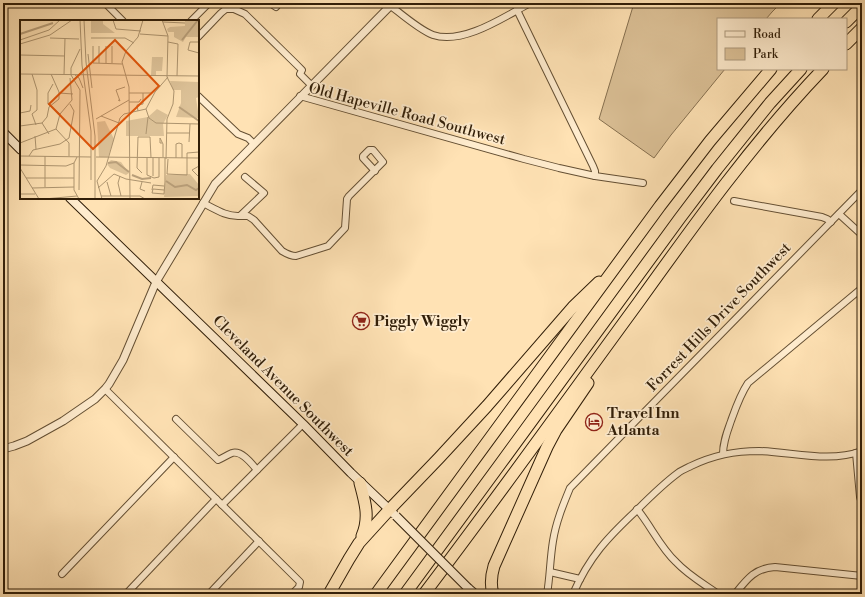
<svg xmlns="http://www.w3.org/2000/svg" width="865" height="597" viewBox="0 0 865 597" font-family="'Libre Bodoni',serif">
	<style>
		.green { fill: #dcc197; stroke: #867050 }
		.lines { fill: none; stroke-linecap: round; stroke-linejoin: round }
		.minor-casing { stroke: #644f33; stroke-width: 8 }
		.tertiary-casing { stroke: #644f33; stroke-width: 9 }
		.secondary-casing { stroke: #311e08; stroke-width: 10 }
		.motorway-casing { stroke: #311e08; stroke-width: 13 }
		.minor { stroke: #ffecce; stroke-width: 6 }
		.tertiary { stroke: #ffecce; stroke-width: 7 }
		.secondary { stroke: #ffecce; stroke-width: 8 }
		.motorway { stroke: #ffe2b4; stroke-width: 11 }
		.secondary-bridge-casing { stroke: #311e08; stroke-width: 10; stroke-linecap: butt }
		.secondary-bridge { stroke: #ffecce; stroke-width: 8 }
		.labels { text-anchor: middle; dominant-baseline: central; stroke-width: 3.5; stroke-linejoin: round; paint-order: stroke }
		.street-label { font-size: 15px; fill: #311e08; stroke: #ffecce }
		.poi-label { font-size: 15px; font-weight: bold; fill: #311e08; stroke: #ffecce; text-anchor: start }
		.inset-river { fill: none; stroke: #b99f7a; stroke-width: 2 }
		.inset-road { fill: none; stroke: #ad946f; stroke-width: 1 }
		.view { fill: #df560c; fill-opacity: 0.15; stroke: #df560c; stroke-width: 2 }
		.inset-edge { fill: none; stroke: #311e08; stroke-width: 2 }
	</style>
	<rect width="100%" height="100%" fill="#ffe2b4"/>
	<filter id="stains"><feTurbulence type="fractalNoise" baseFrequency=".005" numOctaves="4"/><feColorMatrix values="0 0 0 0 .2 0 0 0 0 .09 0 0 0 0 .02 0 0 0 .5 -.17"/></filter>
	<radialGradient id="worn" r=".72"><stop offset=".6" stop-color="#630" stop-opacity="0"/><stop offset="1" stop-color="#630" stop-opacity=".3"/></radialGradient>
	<path class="green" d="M634,3h147l-9,9 -6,7h-48v50h7l-54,66 -17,23 -55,-39z"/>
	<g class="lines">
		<g class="minor-casing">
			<g id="minor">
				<path d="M105,3l18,18"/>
				<path d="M270,3l6,4 3,-4"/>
				<path d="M387,3c12,9 32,27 46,32 30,10 71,-18 97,-32"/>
				<path d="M517,10l76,156 2,5v5"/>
				<path d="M191,21l18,-18"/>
				<path d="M198,37l23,-24 5,-4h8l11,5 51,50 6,6 -2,4 11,11"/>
				<path d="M198,96l40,38 10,4 6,6"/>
				<path d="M300,96l224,63 35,9 36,8 48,7"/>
				<path d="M734,201l88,16 5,2 4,3"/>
				<path d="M203,203c12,6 24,14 37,13l24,-23 -19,-16"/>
				<path d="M839,214l23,21"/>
				<path d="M240,216h8l6,4 28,31c5,3 9,5 14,5l32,-10 17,-18 2,-29 2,-3 34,-34 -10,-12h-4l-6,6v2l12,13"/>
				<path d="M105,389l195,193 -1,5 -7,7"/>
				<path d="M176,419l42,41c5,-2 9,-5 14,-7 10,-3 20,11 25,17"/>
				<path d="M856,453l4,44 2,7"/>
				<path d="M723,454c0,-12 4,-22 8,-33 5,-14 9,-26 17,-38l114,-95"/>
				<path d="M222,505l81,-81"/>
				<path d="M637,509c14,17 23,38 39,53 12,13 28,22 42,32"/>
				<path d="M550,572l30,7"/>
				<path d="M62,574l112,-117"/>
				<path d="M126,594l90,-95"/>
				<path d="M209,594l50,-53"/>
				<path d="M547,594c3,-17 3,-35 6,-53 3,-19 10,-36 17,-53l292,-298"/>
				<path d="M573,594c16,-37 35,-57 64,-84 13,-13 26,-26 41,-37 4,-3 9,-5 13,-7 23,-11 43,-15 68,-15 34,1 70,12 103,0"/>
				<path d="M735,594c12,-15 20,-26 40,-27l87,9"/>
			</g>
		</g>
		<g class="tertiary-casing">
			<path id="tertiary" d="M3,449l11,-3 13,-5 36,-20 32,-22 10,-10 4,-5 14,-24 33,-78 59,-98 178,-181"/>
		</g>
		<g class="secondary-casing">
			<g id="secondary">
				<path d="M3,132l18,18"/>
				<path d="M70,198l233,226 48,49 42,40"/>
				<path d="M468,588l7,6"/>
			</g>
		</g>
		<g class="motorway-casing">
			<g id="motorway">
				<path d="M818,19l16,-16"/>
				<path d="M846,22l16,-16"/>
				<path d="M846,44l16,-16"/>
				<path d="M360,483c5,19 10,34 2,53"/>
				<path d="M329,594l20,-35 10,-16 30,-33 50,-52 48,-52 86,-99 26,-25"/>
				<path d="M376,594l284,-388 50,-65 61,-72"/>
				<path d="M405,594l96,-131 179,-245 37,-49 53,-66 31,-34"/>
				<path d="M424,594c73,-96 143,-194 214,-291 58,-81 116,-162 185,-234"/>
				<path d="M493,594c-3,-10 -2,-18 1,-28l53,-119 9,-17 32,-47"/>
			</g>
		</g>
		<use href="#minor" class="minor"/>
		<use href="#tertiary" class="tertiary"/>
		<use href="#secondary" class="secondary"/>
		<use href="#motorway" class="motorway"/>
		<g class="secondary-bridge-casing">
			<path id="secondary-bridge" d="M396,516l72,72"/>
		</g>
		<use href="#secondary-bridge" class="secondary-bridge"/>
	</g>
	<defs>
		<g id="supermarket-ring" transform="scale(0.9)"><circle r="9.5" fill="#ffecce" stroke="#8f2418" stroke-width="1.5"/><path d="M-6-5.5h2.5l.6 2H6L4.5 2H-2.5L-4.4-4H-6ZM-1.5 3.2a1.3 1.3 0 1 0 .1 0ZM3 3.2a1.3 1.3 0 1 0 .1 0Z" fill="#8f2418"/></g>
		<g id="hotel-ring" transform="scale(0.9)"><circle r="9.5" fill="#ffecce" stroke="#8f2418" stroke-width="1.5"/><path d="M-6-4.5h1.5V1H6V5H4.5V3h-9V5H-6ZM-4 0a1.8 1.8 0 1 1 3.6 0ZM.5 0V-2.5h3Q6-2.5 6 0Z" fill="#8f2418"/></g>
	</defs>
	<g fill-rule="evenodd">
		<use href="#supermarket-ring" x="361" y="321"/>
		<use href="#hotel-ring" x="594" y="422"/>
	</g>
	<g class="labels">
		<g class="street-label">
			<text transform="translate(407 114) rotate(15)">Old Hapeville Road Southwest</text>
			<text transform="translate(719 317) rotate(-46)">Forrest Hills Drive Southwest</text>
			<text transform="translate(283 386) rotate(45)">Cleveland Avenue Southwest</text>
		</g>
		<g class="poi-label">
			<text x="374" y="321">Piggly Wiggly</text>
			<text x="607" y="413">Travel Inn<tspan x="607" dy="17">Atlanta</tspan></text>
		</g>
	</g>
	<g transform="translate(20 20)">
		<rect width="179" height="179" fill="#ffe2b4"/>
		<path d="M71,0h12v4l12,9h-24zM165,0h14v17h-13l-3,5 -9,-5v-5h-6l-1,-3 3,-2 15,-1zM132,37h11l-1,14h-6v4h-5zM150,61l29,1v15l-3,1 3,20 -23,-1 5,-14v-13h-8zM137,89l11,6 -5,9 1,12h-38v-15l22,-4zM85,101l9,18 -6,18h-9l-2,-35zM91,140l10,2 8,11 -3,2 -16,-7 -3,-4zM170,154l9,11v11l-35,1 2,-22z" fill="#dcc197"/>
		<path class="inset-river" d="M0,14l33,-11M162,20l16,-20M159,87l20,14M88,143l8,-1 13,10M112,155l10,4 9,-1M146,161l9,6 12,-2 9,5 3,-2"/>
		<path class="inset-road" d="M60,0l2,45 9,66v49M64,0l2,42 9,74v63M93,0l3,9 25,2M142,0l6,16 -1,41 7,14 -1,13 -6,15 -1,40M143,2l22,1M120,14l28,2M30,18l29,1M71,18h34l9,5M0,20l29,-10 11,-10M148,22l10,2 -1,32M179,22h-9l-2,8 11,3M0,24l30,-9 22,-15M73,26v17l29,1M79,26v17M86,26v17M92,26v17M68,34l4,34M0,35l45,1M0,54l179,2M12,54l5,16v20l-5,4 4,11M44,55l1,-37M51,55l9,15 -1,100M51,55v-7l9,-19M55,55l4,3 4,10M33,64l-5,9v11l12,10M39,73l14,1M109,73h22M98,80l2,1 -4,-11 9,-3M109,82h10l2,-3M126,89l3,9 7,5 43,1M118,91l-1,-6 6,-1v-11M0,93l10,-2 1,-6M81,96l18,7M76,99l33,-19M22,103l7,11M0,106l22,-3 5,-6 2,-10 10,-8v-7l-8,-18M36,109l13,14v13M147,113h23M126,114l2,-17M15,116l1,13M169,122l1,-18M0,123l36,-14 4,-15 12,-14 -2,-22M142,123h-2v-5l3,6v13M0,136l71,1M9,136l4,-6 27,-6 9,-6 5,-27 -4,-7M57,137l-3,6v27l5,9M76,137l103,1M127,138v17l7,3 5,-1v-19M133,138v18M156,138v-14l3,-1 3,1v14M148,139l-1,15 20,1v-22l12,-1M0,145l46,1 8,-3M179,146l-7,4 7,7M0,148l19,31M122,153l-5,-5 1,-31h12l1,21M100,156l-2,7 3,13M6,158h48M87,162l4,14M122,162l-2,7 5,2M25,167v-31M12,168l42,-1M78,168l16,-14 12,5 25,4M132,170l1,-5 11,1M144,170l-11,-1 -1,4 12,1 1,-12v-24M0,174h15M81,176h39l5,3M24,179l33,-3M82,179l-5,-18 9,-15 14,-48 4,-4 22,-5 9,-17 13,-15M110,179l-1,-112 -7,-25 4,-11 12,-14 5,-17"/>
		<path class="view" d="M95,20l44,46 -66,63 -44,-45z"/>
		<rect width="179" height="179" class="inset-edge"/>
	</g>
	<rect width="865" height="597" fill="none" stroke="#ffe2b4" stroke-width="16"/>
	<rect x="4" y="4" width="857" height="589" fill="none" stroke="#311e08" stroke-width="2"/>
	<rect x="8" y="8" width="849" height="581" fill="none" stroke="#311e08"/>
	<rect x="717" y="18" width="130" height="52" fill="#ffecce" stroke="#ad9a7f"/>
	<rect x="725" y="31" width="20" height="6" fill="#ffecce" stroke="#ad9a7f"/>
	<text x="753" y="38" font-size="12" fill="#311e08">Road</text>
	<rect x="725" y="48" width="20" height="12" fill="#dcc197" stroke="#ad9a7f"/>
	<text x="753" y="58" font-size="12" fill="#311e08">Park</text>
	<rect width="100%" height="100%" filter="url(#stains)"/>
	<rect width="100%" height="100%" fill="url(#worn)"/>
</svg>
